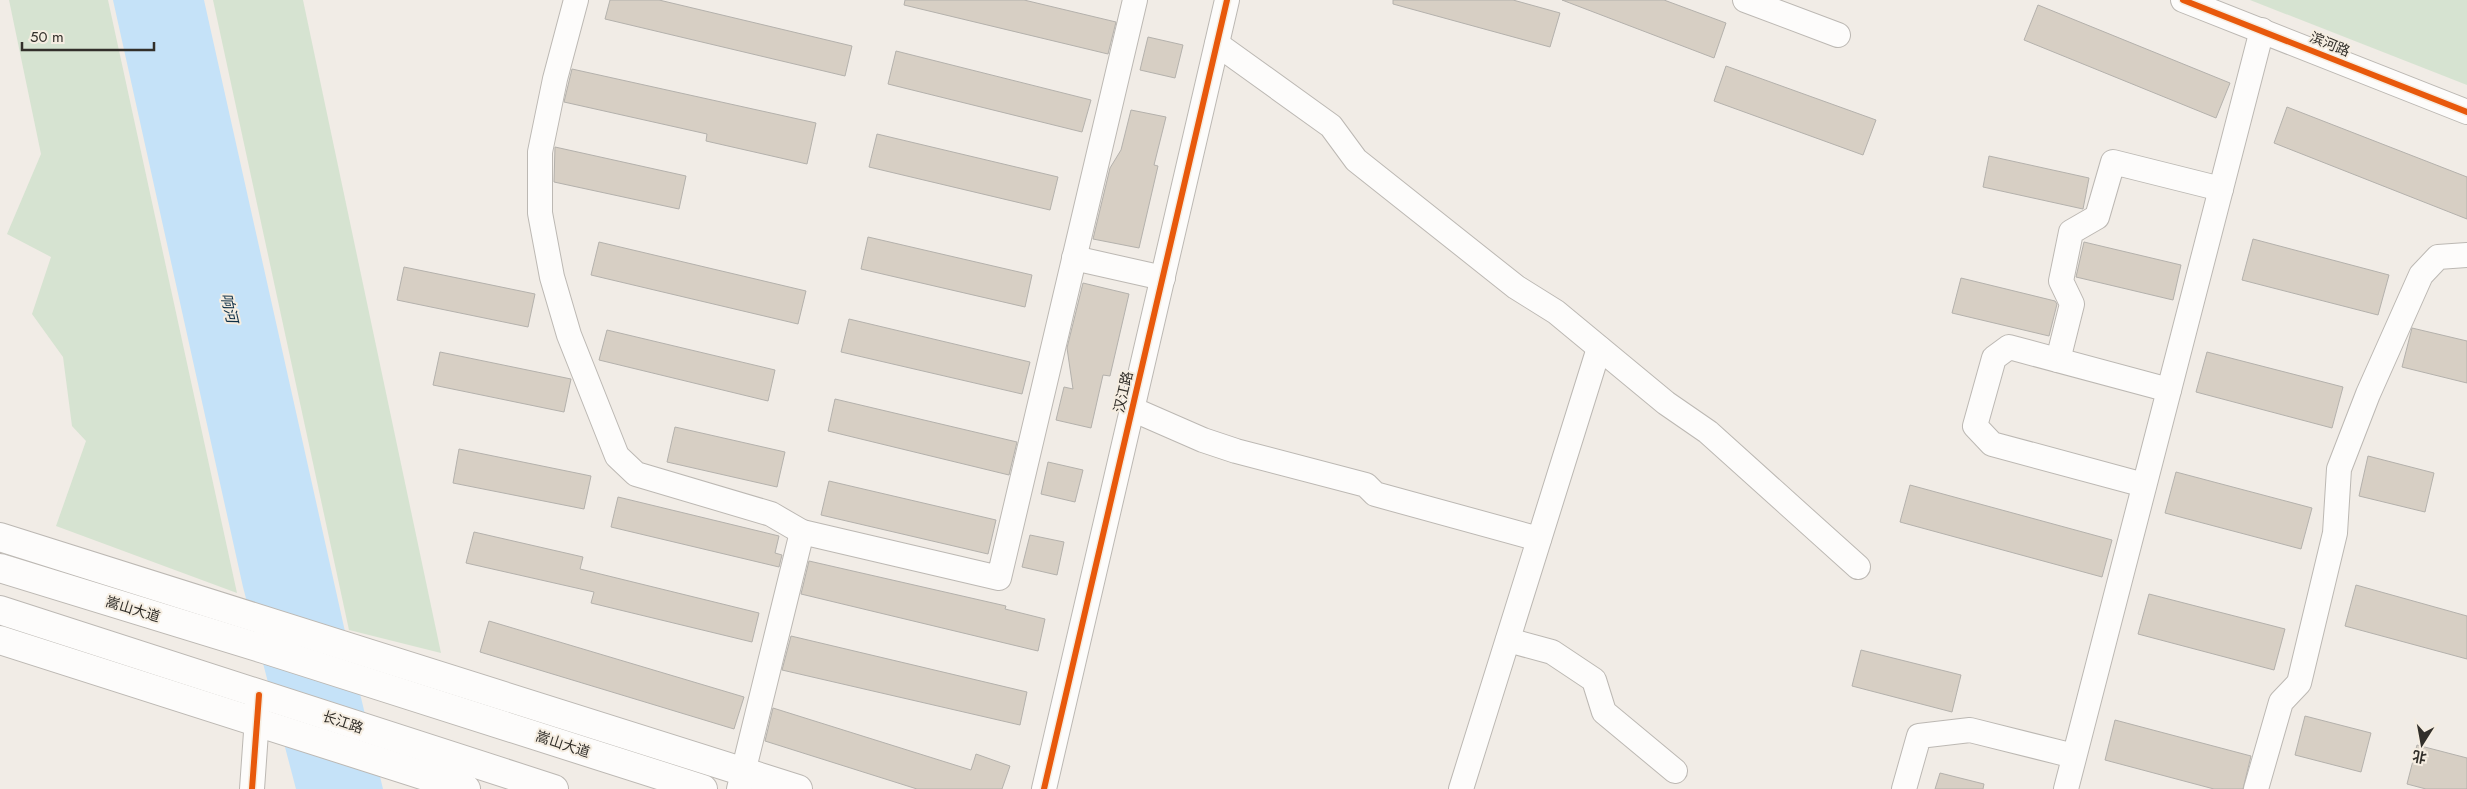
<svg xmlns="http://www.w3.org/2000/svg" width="2467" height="789" viewBox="0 0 2467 789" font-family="Jost,'Noto Sans SC',sans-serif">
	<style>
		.green { fill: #d6e3d1 }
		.water { fill: #c5e2f8 }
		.building { fill: #d7cfc4; stroke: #b4b1ac }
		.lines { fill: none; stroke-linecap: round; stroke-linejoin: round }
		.minor-casing { stroke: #bcb8b3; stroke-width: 26 }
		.major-casing { stroke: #bcb8b3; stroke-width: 30 }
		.minor { stroke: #fdfcfb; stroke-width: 24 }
		.major { stroke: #fdfcfb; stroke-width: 28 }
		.cycleway-casing { stroke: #f5ede1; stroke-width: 9 }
		.cycleway { stroke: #e8590c; stroke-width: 6 }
		.labels { text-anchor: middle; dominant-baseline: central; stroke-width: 4; stroke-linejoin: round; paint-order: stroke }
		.street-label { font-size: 14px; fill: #322f2a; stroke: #f5ede1 }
		.water-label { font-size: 15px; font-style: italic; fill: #0e2f46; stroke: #f5ede1 }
	</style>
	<rect width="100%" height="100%" fill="#f1ece6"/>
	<g class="green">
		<path d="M9,0h99l129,593 -181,-67 30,-85 -14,-15 -9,-69 -31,-43 19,-57 -44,-23 34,-80z"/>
		<path d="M213,0h90l138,653 -92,-23z"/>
		<path d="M2250,0h217v85z"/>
	</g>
	<path class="water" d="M113,0h91l140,627 39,162h-87l-53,-202z"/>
	<g class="building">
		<path d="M610,0h49l193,46 -7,30 -240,-57z"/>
		<path d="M905,0h119l92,22 -8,32 -204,-49z"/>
		<path d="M1393,0h120l47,13 -10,34 -157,-43z"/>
		<path d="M1562,0h102l62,23 -12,35z"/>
		<path d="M2038,5l192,78 -14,35 -192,-78z"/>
		<path d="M1148,37l35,8 -8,33 -35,-8z"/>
		<path d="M896,51l195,49 -9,32 -194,-48z"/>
		<path d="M1726,66l150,54 -13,35 -149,-54z"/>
		<path d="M572,69l244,54 -9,41 -101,-23 1,-7 -143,-32z"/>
		<path d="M2287,107l180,70v42l-193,-76z"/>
		<path d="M1131,110l35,7 -12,48 4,1 -19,82 -46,-9 17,-71 11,-18z"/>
		<path d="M877,134l181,43 -8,33 -181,-43z"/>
		<path d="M555,147l131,29 -7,33 -125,-27z"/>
		<path d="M1989,156l100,22 -6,31 -100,-22z"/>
		<path d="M868,237l164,38 -7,32 -164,-38z"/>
		<path d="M2253,239l136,36 -11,40 -136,-35z"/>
		<path d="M599,242l207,49 -8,33 -207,-49z"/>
		<path d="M2084,242l97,23 -8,35 -97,-23z"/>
		<path d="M404,267l131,27 -7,33 -131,-27z"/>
		<path d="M1961,278l94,23 2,3 -8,32 -97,-23z"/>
		<path d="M1083,283l46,11 -19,82 -7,-1 -12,53 -35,-8 8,-33 9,2 -6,-41z"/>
		<path d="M849,319l181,43 -8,32 -181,-42z"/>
		<path d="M2412,328l55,13v42l-65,-16z"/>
		<path d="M607,330l168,40 -7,31 -169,-41z"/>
		<path d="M440,352l131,27 -7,33 -131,-27z"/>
		<path d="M2207,352l136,35 -11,41 -136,-36z"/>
		<path d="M835,399l182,43 -8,33 -181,-44z"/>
		<path d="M675,427l110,25 -8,35 -110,-25z"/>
		<path d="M459,449l132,27 -7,33 -131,-26z"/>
		<path d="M2368,456l66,17 -9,39 -66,-16z"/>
		<path d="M1048,462l35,8 -8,32 -34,-8z"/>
		<path d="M2176,472l136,36 -11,41 -136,-36z"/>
		<path d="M829,481l167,39 -8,34 -167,-39z"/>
		<path d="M1910,485l202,55 -10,37 -202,-55z"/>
		<path d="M618,497l161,39 -4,17 7,2 -3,12 -168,-40z"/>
		<path d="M474,532l109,25 -3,12 179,44 -7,29 -161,-39 3,-11 -128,-29z"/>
		<path d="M1030,535l34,7 -7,33 -35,-8z"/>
		<path d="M809,561l197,45 -1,3 40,10 -7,32 -237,-57z"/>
		<path d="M2356,585l111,31v43l-122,-33z"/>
		<path d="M2149,594l136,35 -11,41 -136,-36z"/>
		<path d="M489,621l255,76 -10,32 -254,-77z"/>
		<path d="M791,636l236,56 -7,33 -238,-55z"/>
		<path d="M1861,650l100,25 -9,37 -100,-26z"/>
		<path d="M773,708l198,62 5,-16 34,12 -8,23h-85l-152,-48z"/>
		<path d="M2305,716l66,17 -10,39 -66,-17z"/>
		<path d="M2115,720l136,36 -8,33h-29l-109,-29z"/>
		<path d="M2417,745l50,13v31h-41l-19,-5z"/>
		<path d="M1940,773l44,11 -1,5h-48z"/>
	</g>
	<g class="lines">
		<g class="minor-casing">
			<g id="minor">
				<path d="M576,0l-21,79 -15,73v61l12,64 17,58 48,121 19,18 135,40 31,18 197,46 136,-578"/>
				<path d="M1745,0l93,35"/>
				<path d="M2183,0l284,112"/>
				<path d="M1217,44l114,82 25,34 160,127 40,25 110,91 42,29 150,135"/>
				<path d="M1074,258l89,20"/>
				<path d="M2058,360l14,-56 -11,-23 10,-49 26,-15 16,-55 108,27"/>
				<path d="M1132,409l71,31 33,11 130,34 9,9 164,45"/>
				<path d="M2144,485l-152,-41 -17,-18 19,-68 15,-11 160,43"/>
				<path d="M1508,640l44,12 42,28 10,32 71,59"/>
				<path d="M252,789l6,-85"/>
				<path d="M739,789l63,-257"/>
				<path d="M1044,789l183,-789"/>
				<path d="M1461,789l138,-441"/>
				<path d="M1904,789l15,-53 51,-6 104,26"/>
				<path d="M2066,789l196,-759"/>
				<path d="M2256,789l25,-87 18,-19 36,-150 4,-64 29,-75 53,-119 17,-18 29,-2"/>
			</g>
		</g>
		<g class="major-casing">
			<g id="major">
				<path d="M0,537l798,252"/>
				<path d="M0,568l267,82 436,139"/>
				<path d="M0,610l554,179"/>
				<path d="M0,640l466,149"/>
			</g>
		</g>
		<use href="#minor" class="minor"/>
		<use href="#major" class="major"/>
		<g class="cycleway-casing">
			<g id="cycleway">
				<path d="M2183,0l284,112"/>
				<path d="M252,789l7,-94"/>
				<path d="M1044,789l183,-789"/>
			</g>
		</g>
		<use href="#cycleway" class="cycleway"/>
	</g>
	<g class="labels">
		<g class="street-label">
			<text transform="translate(2330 44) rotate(22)">滨河路</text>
			<text transform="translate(1123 392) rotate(-77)">汉江路</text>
			<text transform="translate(133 609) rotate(17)">嵩山大道</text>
			<text transform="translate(343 722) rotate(18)">长江路</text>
			<text transform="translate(563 744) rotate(18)">嵩山大道</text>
		</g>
		<g class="water-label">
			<text transform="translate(229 308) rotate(77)">响河</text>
		</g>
	</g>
	<g transform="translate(2422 744) rotate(191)" stroke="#f5ede1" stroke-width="4" paint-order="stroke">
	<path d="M0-4L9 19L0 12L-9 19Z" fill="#322f2a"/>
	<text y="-8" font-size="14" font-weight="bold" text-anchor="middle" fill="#322f2a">北</text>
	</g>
	<path d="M22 42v8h132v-8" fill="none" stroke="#322f2a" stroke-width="2.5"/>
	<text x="30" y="42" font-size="15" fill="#322f2a" stroke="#f5ede1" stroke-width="4" paint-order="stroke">50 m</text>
</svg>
